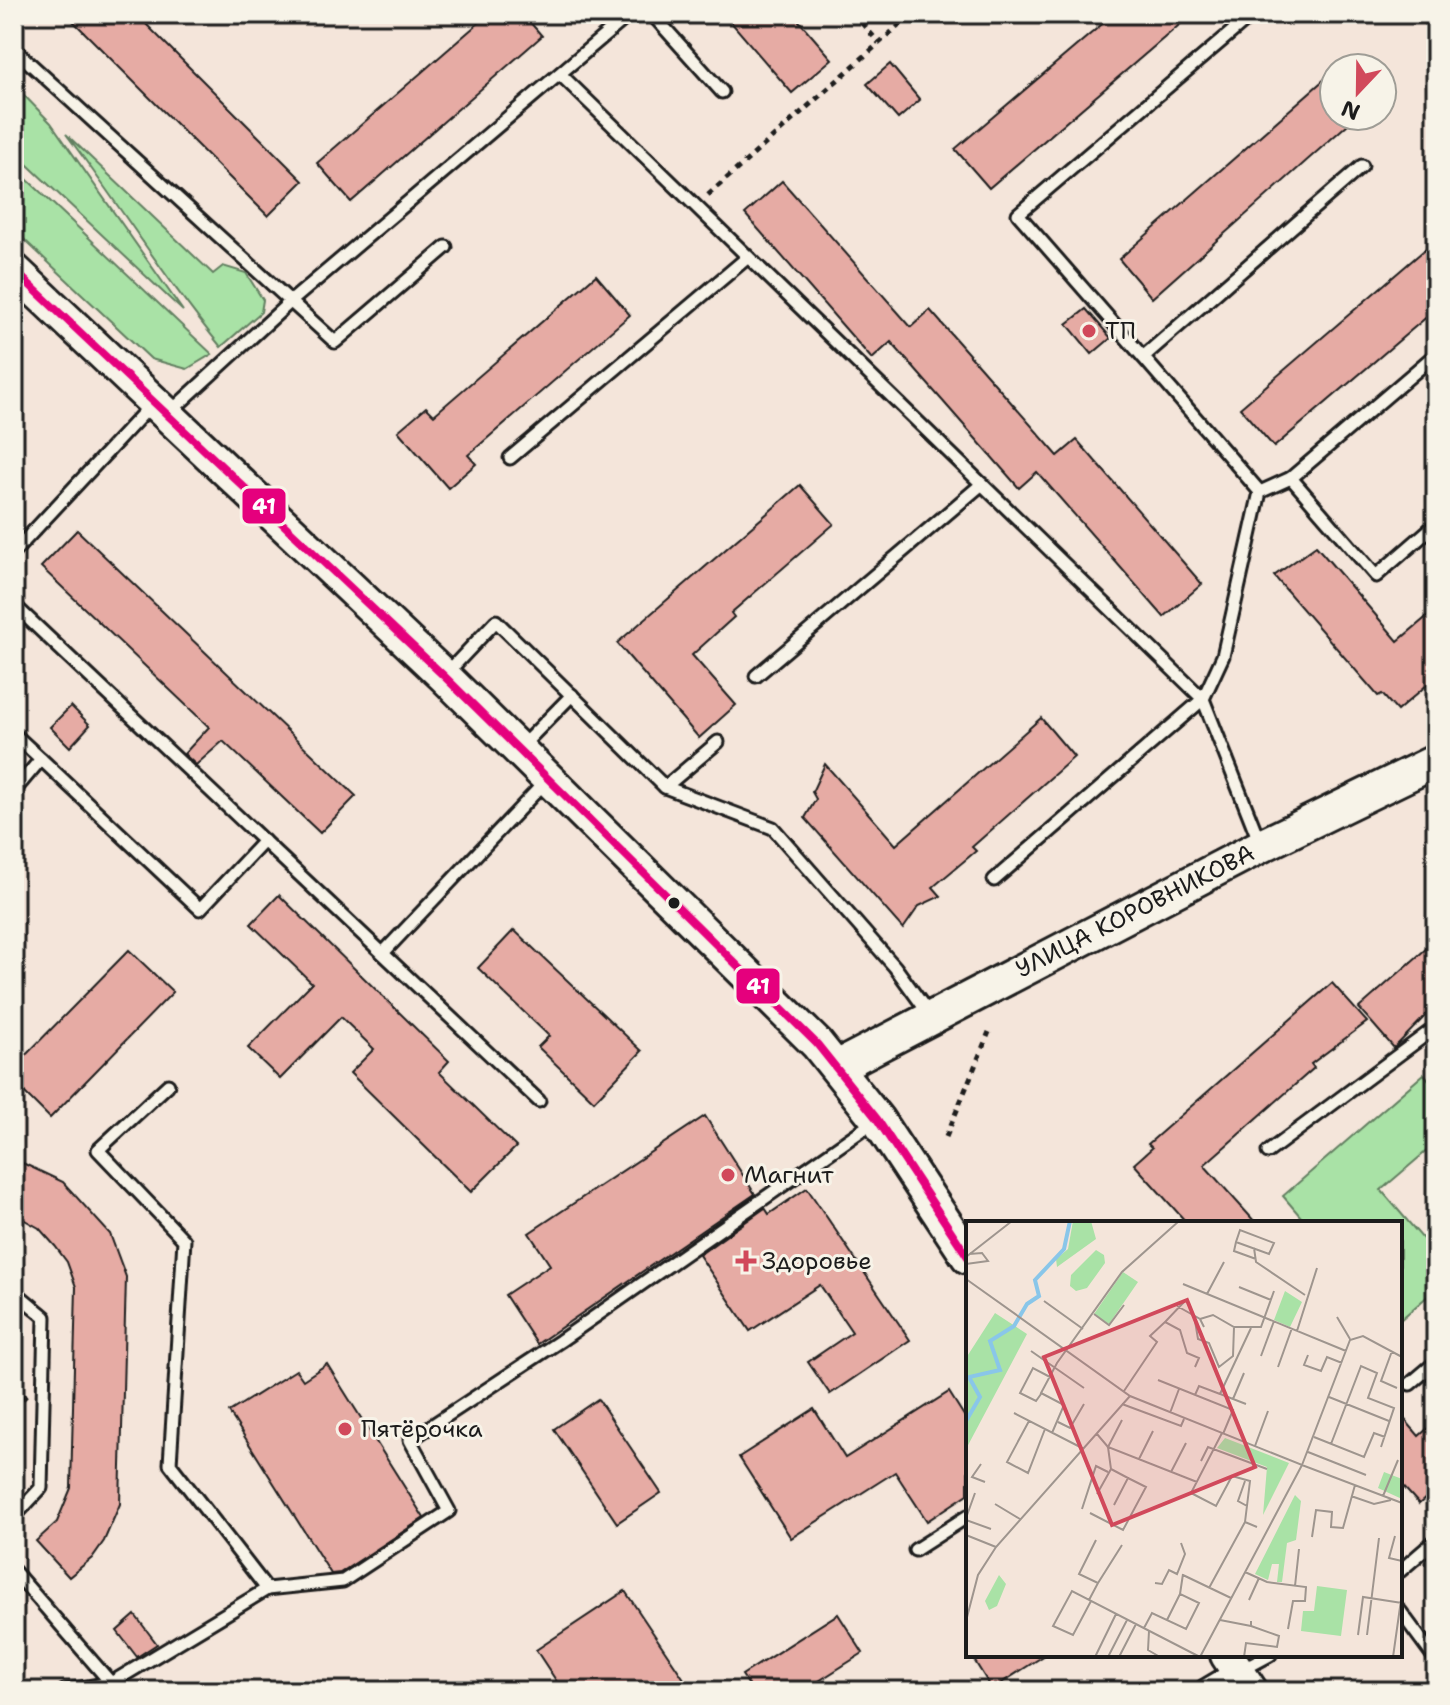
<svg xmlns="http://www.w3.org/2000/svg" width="1450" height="1705" viewBox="0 0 1450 1705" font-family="'Shantell Sans',sans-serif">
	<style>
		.green { fill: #a9e2a6; stroke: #627f61; stroke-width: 2 }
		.building { fill: #e6aba4; stroke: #1c1c1c; stroke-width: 2 }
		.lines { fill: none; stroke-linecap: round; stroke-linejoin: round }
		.lane-casing { stroke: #1c1c1c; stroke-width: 17 }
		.street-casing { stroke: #1c1c1c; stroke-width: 28 }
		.secondary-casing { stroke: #1c1c1c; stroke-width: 38 }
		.path { stroke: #1c1c1c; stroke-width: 5; stroke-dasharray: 6 6; stroke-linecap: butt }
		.lane { stroke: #f7f3e8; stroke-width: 11 }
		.street { stroke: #f7f3e8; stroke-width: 22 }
		.secondary { stroke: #f7f3e8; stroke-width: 32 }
		.bus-1-casing { stroke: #f7f3e8; stroke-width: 14 }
		.bus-1 { stroke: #e5007d; stroke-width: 8 }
		.poi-dot { fill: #d1495b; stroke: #f7f3e8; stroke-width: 3 }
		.bus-dot { fill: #1c1c1c; stroke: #f7f3e8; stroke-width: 3 }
		.labels { text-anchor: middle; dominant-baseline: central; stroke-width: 6; stroke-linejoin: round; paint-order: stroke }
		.poi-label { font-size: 24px; fill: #1c1c1c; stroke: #f7f3e8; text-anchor: start }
		.street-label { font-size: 24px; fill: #1c1c1c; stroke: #f7f3e8 }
		.inset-river { fill: none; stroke: #89c6e9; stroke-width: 4 }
		.inset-road { fill: none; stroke: #9e958e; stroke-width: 2 }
		.view { fill: #d1495b; fill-opacity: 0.15; stroke: #d1495b; stroke-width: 4 }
		.inset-edge { fill: none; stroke: #1c1c1c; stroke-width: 4 }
		.line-badge { stroke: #f7f3e8; stroke-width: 3 }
		.badge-label { font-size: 22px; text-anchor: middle; font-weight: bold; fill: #fff }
	</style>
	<rect width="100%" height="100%" fill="#f4e5da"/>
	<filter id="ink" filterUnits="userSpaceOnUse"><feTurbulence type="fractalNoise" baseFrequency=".0125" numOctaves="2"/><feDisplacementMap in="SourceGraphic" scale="16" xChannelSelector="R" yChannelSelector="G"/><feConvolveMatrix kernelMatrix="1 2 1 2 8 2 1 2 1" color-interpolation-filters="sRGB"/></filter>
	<g filter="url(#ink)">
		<g class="green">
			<path d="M14,85l37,38 132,188 -169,-159z"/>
			<path d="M66,134l147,140 10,-8 23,7 17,27 -2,12 -40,35c-56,-68 -102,-143 -155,-213z"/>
			<path d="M14,167l198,187 -25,15 -36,-10 -137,-129z"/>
			<path d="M1424,1074l12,14v55l-55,47 55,64v35l-36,31v-97h-94l-23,-27z"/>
		</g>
		<g class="building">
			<path d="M66,14h70l167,167 -35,35z"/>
			<path d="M489,14h34l19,22 -191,166 -34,-39z"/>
			<path d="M724,14h69l39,45 -40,34z"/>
			<path d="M1114,14h78l-203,174 -34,-39z"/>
			<path d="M890,64l30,36 -22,19 -31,-35z"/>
			<path d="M1334,71v45h23l-205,182 -33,-39z"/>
			<path d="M782,181l129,146 19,-17 128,146 19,-16 125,144 -38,33 -127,-145 -18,16 -128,-146 -19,17 -127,-145z"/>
			<path d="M1436,240v69l-162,138 -34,-39z"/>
			<path d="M596,275l34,40 -162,140 8,9 -28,24 -50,-57 28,-24 8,8z"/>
			<path d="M1086,309l25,29 -19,16 -25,-30z"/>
			<path d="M800,485l34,39 -103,89 3,4 -42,38 44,50 -37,33 -82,-95z"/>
			<path d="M77,530l279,266 -36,37 -97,-92 -27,24 -12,-11 25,-27 -168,-160z"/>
			<path d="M1316,546l82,95 38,-32v68l-39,34 -15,-17 -4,2 -104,-120z"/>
			<path d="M71,706l19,19 -20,22 -20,-20z"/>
			<path d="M1041,718l33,39 -102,90 4,4 -43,36 8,9 -22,10 -16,23 -98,-111 11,-19 -4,-7 13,-28 71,81z"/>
			<path d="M279,895l170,166 -10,11 77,75 -45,45 -121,-119 24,-24 -33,-32 -61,62 -32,-31 64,-65 -61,-59z"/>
			<path d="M514,930l128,121 -48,50 -56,-54 11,-11 -71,-68z"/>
			<path d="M1436,940v65l-42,43 -35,-40z"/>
			<path d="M129,950l44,42 -123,126 -36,-36v-15z"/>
			<path d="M1332,983l35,39 -56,42 3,4 -110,97 52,58h-69l-53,-59 18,-16 -4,-4z"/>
			<path d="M705,1116l50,78 -218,150 -32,-49 45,-30 -21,-32z"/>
			<path d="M14,1159l49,23 47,52 16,43 -6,227 -16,37 -12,17 -23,19 -33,-36 21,-19 14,-34 5,-201 -9,-25 -12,-16 -16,-18 -25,-14z"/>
			<path d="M807,1188l103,152 -80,54 -22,-32 44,-30 -32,-47 -70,46 -51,-76 66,-47 4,6z"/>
			<path d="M327,1364l97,154 -84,55 -9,1 -102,-162 67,-42 7,10z"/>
			<path d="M949,1392l19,30v72l-41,27 -32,-49 -104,66 -52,-81 75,-48 31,49z"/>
			<path d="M598,1399l63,94 -44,30 -63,-94z"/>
			<path d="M1400,1414l19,22 17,-15v68l-17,15 -19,-21z"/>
			<path d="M625,1591l67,100h-129l-27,-41z"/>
			<path d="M838,1614l25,39 -60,38h-50l-11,-16z"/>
			<path d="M135,1615l22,29 -20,13 -20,-26z"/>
			<path d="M971,1655h74l-53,34z"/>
		</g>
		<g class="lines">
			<g class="lane-casing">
				<g id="lane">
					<path d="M652,14l70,78"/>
					<path d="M14,49l321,293 111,-95"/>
					<path d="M560,74l643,625 -209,181"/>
					<path d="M1143,357l-125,-143 235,-200"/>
					<path d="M168,414l121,-111 341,-289"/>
					<path d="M510,458l238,-201"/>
					<path d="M1291,478l85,98 60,-52"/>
					<path d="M1260,492l-117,-135 219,-191"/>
					<path d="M14,552l139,-149"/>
					<path d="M14,605l525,496"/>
					<path d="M447,673l49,-52 169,166 108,41 122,139 34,47"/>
					<path d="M756,676l226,-192"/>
					<path d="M14,734l27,25 -27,32"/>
					<path d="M519,749l53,-54"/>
					<path d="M41,759l159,150 64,-68"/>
					<path d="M665,787l53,-45"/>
					<path d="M1260,843l-57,-144 20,-43 37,-164 31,-14 145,-124"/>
					<path d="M383,953l162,-171"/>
					<path d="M1268,1152l168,-125"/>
					<path d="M14,1291l31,26 -4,171 -27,29"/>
					<path d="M1410,1384l26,-22"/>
					<path d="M915,1550l53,-34"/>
					<path d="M14,1571l97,112"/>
					<path d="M1400,1571l36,-31"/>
					<path d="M267,1589l76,-8 106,-70 -39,-71 150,-99 315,-220"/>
					<path d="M1400,1611l36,49"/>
					<path d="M1242,1670l28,-15"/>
					<path d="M64,1691l47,-8 156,-94 -97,-125 14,-224 -86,-90 70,-65"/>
				</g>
			</g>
			<g class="street-casing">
				<path id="street" d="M1206,1691l32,-19"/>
			</g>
			<g class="secondary-casing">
				<g id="secondary">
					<path d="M14,270l430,406 373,368 60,75 91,138"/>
					<path d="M837,1067l424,-221 175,-85"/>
					<path d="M1227,1655l24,36"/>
				</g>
			</g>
			<g class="path">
				<path d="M854,14l25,29"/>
				<path d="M708,195l204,-181"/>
				<path d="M946,1137l43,-105"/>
				<path d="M14,1386l12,13"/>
			</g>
			<use href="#lane" class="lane"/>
			<use href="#street" class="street"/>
			<use href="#secondary" class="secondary"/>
			<g class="bus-1-casing">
				<path id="bus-1" d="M14,270l430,406 373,368 60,75 91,138"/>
			</g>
			<use href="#bus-1" class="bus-1"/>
		</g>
	</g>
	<g class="poi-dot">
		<circle cx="1089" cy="331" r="8"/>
		<circle cx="728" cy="1175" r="8"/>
		<path d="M742 1249h8v8h8v8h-8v8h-8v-8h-8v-8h8z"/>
		<circle cx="345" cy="1429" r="8"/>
	</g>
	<circle class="bus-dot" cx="674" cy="903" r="7"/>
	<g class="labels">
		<g class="poi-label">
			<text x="1105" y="331">ТП</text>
			<text x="744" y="1175">Магнит</text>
			<text x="762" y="1261">Здоровье</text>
			<text x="361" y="1429">Пятёрочка</text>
		</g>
		<g class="street-label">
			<text transform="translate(1135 911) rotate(-27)">УЛИЦА КОРОВНИКОВА</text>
		</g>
	</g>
	<g transform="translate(966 1221)">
		<rect width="436" height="436" fill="#f4e5da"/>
		<path d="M107,0h18l5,18 -39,28 -1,-8 12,-10zM130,29l8,5 1,8 -18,25 -11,3 -6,-5 1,-11zM157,51l15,10 -29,42 -15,-10zM319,70l17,11 -12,25 -16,-7zM29,92l32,21 -61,115v-91zM259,217l64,25 -26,52 4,-48 -50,-19zM418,251l18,7v20l-24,-11zM329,274l6,6 -5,39 -9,3 -5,39h-5l2,-18h-7l-4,16 -13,-6zM33,354l7,9 -9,22 -8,4 -4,-9zM351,365l30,4 -6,46 -40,-5 2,-20h11z" fill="#a9e2a6"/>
		<path class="inset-river" d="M0,200l14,-24 -11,-20 31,-7 -10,-29 24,-15 13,-22 12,-8 -4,-16 29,-31 6,-28"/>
		<path class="inset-road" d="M270,21l33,12 5,-11 -34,-13 -4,12 -2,9 22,8M288,27l2,14 49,33M0,36l46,-36M0,43l22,-3 -6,-8 -13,1M0,58l164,117 172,69 48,-125 13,-4 39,21M217,63l163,67M273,66l32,13M241,73l17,-32M78,80l39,28M218,81l-19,20 15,8 7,23 12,5 -4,9M211,85l23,13 4,8M128,93l15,11 15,-20M228,94l4,24 11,4 10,24 14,-11 1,-29M371,96l13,22M234,98l13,-4 21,12h27l13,-36M331,110l20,-63M65,130l53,37M426,130l-11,30 16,7M342,134l-4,10 17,6 6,-14 15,6M295,135l13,-35M312,146l14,-39M192,159l75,30 -10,24M158,170l33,-49 -7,-6 15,-14M75,173l-5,7 -16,-8 13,-25 17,9M229,174l4,-9 21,8M363,176l60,24M267,178l11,-26M156,183l59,22 3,-7M280,183l-26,-10 31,-66M48,192l70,36M204,192l9,-24M156,199l-14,27 89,35M63,200l-22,41 21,11 17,-44M92,201l12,6 14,-24M86,212l12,-28 -23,-12 16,-30 65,-91 57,-51M256,212l-31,60 25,13 16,-30 18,5 -5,41 12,5M131,213l11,13 3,22 -14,25M348,216l50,20 10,-24 11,4M365,223l30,-78 16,7 -9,25 26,10 -13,39M289,225l13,-35M342,231l58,23M173,238l14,-28M235,240l7,-14 59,22M15,243l-9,13 13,5M145,248l17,9 -14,27M205,251l15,-29M279,260l-7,20 9,5M385,275l23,8 17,-4M417,275l15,-36M29,283l25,15M116,288l14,-43 12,6M124,292l33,17 23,-43 -18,-9M0,297l9,-25M0,299l25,9M0,314l30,12M429,315l-6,22 13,3M346,316l4,-27 16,2 -1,15 12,1 12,-43M279,351l22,10 39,5 -1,14h-12l-5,28M217,354l48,23M132,362l24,-38M189,362l7,1 7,-14 8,4 8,-20 -4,-11M329,365l4,-37M243,367l36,-66M123,379l9,-17 -19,-9 17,-34M283,379l10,-22M125,380l-18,34 -20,-9 19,-35 128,66M201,399l13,-26M254,399l31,6v-5M0,400l12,-46 18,-28 134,-151M178,407l8,-15 34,16 13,-26 -19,-9 3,-20M183,410l-1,19 12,7M392,414l5,-38 39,6M401,414l12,-97M129,436l21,-43M142,436l19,-37M153,436l17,-33M234,436l102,-192 100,38M278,436l2,-14 31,4 2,-11 -28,-10M427,436l9,-64"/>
		<path class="view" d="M221,79l68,167 -143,58 -68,-168z"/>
		<rect width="436" height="436" class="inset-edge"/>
	</g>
	<g class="line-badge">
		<rect x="241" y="487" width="46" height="38" rx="8" fill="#e5007d"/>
		<rect x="735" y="967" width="46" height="38" rx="8" fill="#e5007d"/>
	</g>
	<g class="badge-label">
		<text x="264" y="514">41</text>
		<text x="758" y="994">41</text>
	</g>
	<rect width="1450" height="1705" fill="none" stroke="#f7f3e8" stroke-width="48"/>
	<rect x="24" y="24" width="1402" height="1657" fill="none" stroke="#1c1c1c" stroke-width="3" filter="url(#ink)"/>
	<g transform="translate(1358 92) rotate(202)"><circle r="38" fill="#f7f3e8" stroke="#9f9d96" stroke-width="2"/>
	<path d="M0-6L14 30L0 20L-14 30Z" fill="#d1495b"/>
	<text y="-12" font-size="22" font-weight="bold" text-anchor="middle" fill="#1c1c1c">N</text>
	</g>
</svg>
